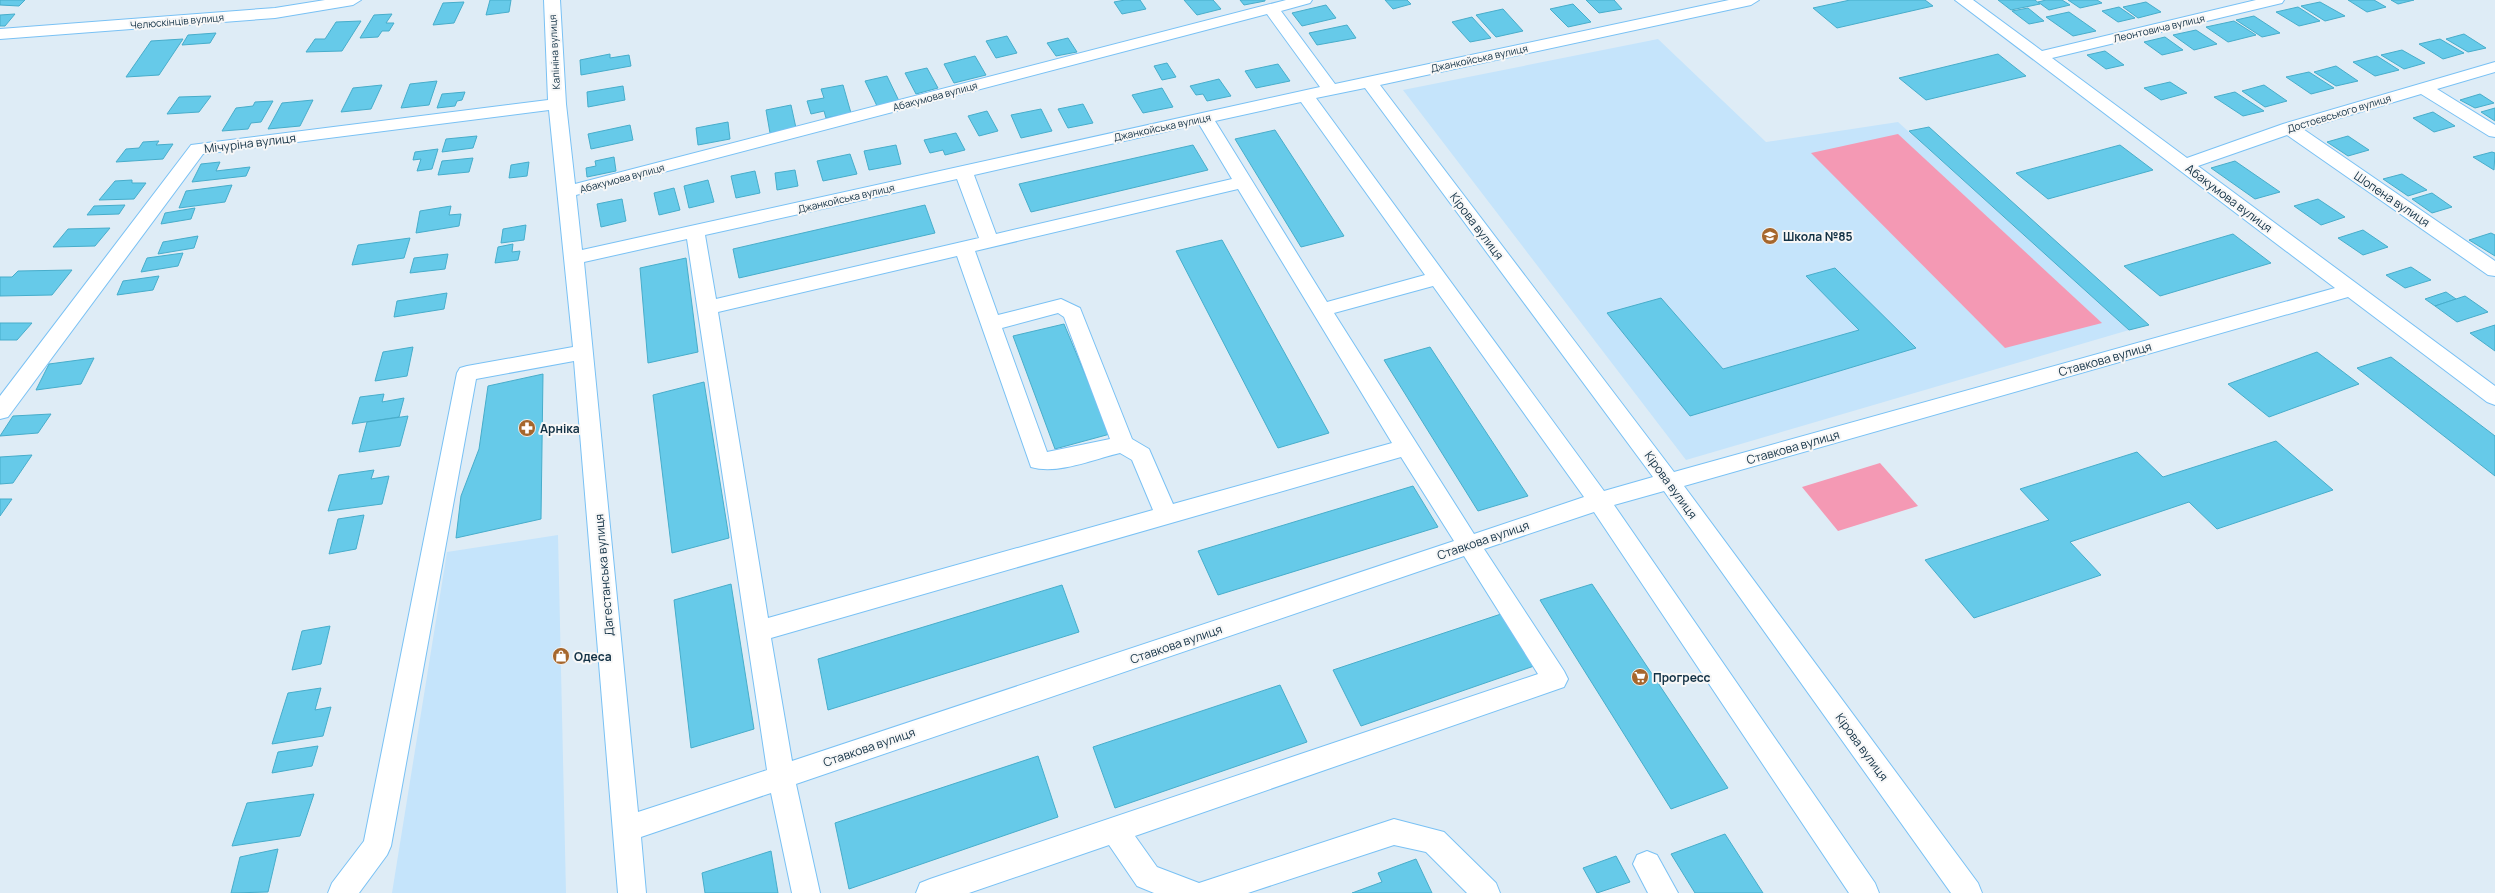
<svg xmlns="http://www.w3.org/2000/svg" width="2495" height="893" viewBox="0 0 2495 893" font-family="Manrope,sans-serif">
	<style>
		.built { fill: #c5e4fb }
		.green { fill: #f499b4 }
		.building { fill: #66cae9; stroke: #47adcb }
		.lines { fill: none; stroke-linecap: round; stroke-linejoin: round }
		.minor-casing { stroke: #79c1f4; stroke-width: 2 }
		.minor { fill: #fff; fill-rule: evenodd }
		.labels { text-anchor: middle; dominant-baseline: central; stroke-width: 4; stroke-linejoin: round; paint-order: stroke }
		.far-street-label { font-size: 10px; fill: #123145; stroke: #f7f7f7 }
		.street-label { font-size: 12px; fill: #123145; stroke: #f7f7f7 }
		.poi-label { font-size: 12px; font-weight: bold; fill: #123145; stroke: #f7f7f7; text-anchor: start }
	</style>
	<rect width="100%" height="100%" fill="#deecf6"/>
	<g class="built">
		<path d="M1658,39l108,103 132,-20 231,208 -443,130 -283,-370z"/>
		<path d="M558,535l8,358h-174l55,-341z"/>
	</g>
	<g class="green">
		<path d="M1898,134l204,189 -97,25 -194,-195z"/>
		<path d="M1880,463l38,43 -80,25 -36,-44z"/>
	</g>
	<g class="building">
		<path d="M0,0h25l-6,6 -19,-1z"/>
		<path d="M490,0h21l-2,12 -23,3z"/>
		<path d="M1125,0h15l6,9 -24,5 -8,-12z"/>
		<path d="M1184,0h29l8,9 -24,6z"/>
		<path d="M1240,0h25v1l-21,4z"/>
		<path d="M1385,0h22l4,4 -18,5z"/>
		<path d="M1586,0h28l8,9 -23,4z"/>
		<path d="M1850,0h75l8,6 -96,22 -24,-20z"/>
		<path d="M1998,0h37l5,4 -29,6z"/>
		<path d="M2046,0h16l8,5 -21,5 -11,-8z"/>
		<path d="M2068,0h29l5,3 -22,5z"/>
		<path d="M2348,0h26l12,7 -19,5z"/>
		<path d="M2391,0h23l-16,4z"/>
		<path d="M464,2l-10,21 -21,2 10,-22z"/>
		<path d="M2146,2l15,10 -23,6 -15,-11z"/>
		<path d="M2320,2l25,14 -20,5 -24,-15z"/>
		<path d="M1573,4l18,18 -23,5 -18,-18z"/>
		<path d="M1326,5l10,13 -34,8 -10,-13z"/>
		<path d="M2119,7l16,11 -17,4 -16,-11z"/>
		<path d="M2298,7l22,14 -21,5 -23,-14z"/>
		<path d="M2028,8l16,13 -15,3 -17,-13z"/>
		<path d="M1503,9l20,22 -27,6 -20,-22z"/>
		<path d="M2069,12l27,19 -23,5 -27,-19z"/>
		<path d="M15,14l-10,12h-5v-11z"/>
		<path d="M392,14l-6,9h8l-5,8h-7l-4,6 -18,1 14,-23z"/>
		<path d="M2254,16l26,17 -18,4 -26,-17z"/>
		<path d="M1472,17l19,21 -21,4 -18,-20z"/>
		<path d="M361,21l-19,30 -36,1 9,-13h10l11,-17z"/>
		<path d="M2234,21l22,14 -28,7 -22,-15z"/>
		<path d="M1347,25l9,13 -39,7 -8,-12z"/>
		<path d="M2196,30l21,14 -23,6 -21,-15z"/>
		<path d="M216,33l-6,10 -28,2 6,-10z"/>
		<path d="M2464,34l22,14 -18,4 -22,-13z"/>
		<path d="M1007,36l10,17 -21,5 -10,-17z"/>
		<path d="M2165,37l18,13 -21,5 -18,-13z"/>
		<path d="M1068,38l9,14 -21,4 -9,-13z"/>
		<path d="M183,39l-24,36 -33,2 25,-36z"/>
		<path d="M2440,39l24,14 -21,6 -24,-15z"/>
		<path d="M2402,50l23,13 -21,6 -23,-14z"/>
		<path d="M2105,51l19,14 -18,4 -19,-14z"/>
		<path d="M610,54v4l19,-3 2,11 -50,9 -1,-15z"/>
		<path d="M1998,54l28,22 -100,24 -27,-22z"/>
		<path d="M975,56l11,19 -32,8 -10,-19z"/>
		<path d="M2377,56l22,14 -24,6 -22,-14z"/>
		<path d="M1167,63l9,14 -14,3 -8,-14z"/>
		<path d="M1278,64l12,17 -34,7 -11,-17z"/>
		<path d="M2336,66l22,15 -22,5 -22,-14z"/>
		<path d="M927,68l11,20 -22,6 -11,-21z"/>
		<path d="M2309,72l25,16 -23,6 -25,-17z"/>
		<path d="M887,76l12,25 -22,5 -12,-25z"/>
		<path d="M1219,79l12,17 -24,5 -4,-7 -7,1 -6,-9z"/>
		<path d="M437,81l-8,24 -28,3 9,-24z"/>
		<path d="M2170,82l17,11 -26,7 -17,-12z"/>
		<path d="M382,85l-11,24 -30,3 12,-24z"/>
		<path d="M843,85l8,28 -25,5 -2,-7 -13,3 -4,-13 17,-3 -3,-9z"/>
		<path d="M2264,85l23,16 -22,6 -23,-16z"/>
		<path d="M623,86l2,14 -37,7 -1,-15z"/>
		<path d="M1162,88l11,19 -30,6 -11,-18z"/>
		<path d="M465,92l-3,8 -5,1 -2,5 -18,2 5,-14z"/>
		<path d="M2235,92l29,19 -21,5 -29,-19z"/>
		<path d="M2480,94l14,9 -19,5 -15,-8z"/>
		<path d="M211,96l-12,16 -32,2 12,-17z"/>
		<path d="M313,100l-13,26 -32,3 14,-26z"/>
		<path d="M273,101l-12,21 -10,1 -3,6 -26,2 14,-23 17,-2 2,-4z"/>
		<path d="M1083,104l10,19 -25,5 -10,-19z"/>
		<path d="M791,105l5,23 -26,5 -4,-23z"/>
		<path d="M2495,108v13l-14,-9z"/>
		<path d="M1041,109l11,22 -31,7 -10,-23z"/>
		<path d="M987,111l11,20 -19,5 -11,-20z"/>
		<path d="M2433,112l22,14 -21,6 -21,-14z"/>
		<path d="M728,122l2,17 -32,6 -2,-17z"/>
		<path d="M630,125l3,15 -42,9 -3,-15z"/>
		<path d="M1929,127l220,198 -20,5 -220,-199z"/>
		<path d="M1275,130l69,106 -43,11 -66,-108z"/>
		<path d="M956,133l9,17 -20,5 -2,-5 -13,3 -6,-13z"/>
		<path d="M477,136l-4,12 -31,4 4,-13z"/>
		<path d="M2348,136l21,14 -21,6 -21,-14z"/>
		<path d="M159,141l-3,4 17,-1 -10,15 -47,3 10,-13 13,-1 4,-6z"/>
		<path d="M896,145l5,19 -32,6 -5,-19z"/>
		<path d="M1193,145l15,25 -177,42 -12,-28z"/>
		<path d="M2120,145l33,25 -105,29 -32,-26z"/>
		<path d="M438,149l-6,20 -15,2 4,-12 -8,1 2,-8z"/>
		<path d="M2492,152l3,1 -1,17 -21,-13z"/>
		<path d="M850,154l7,20 -34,7 -6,-20z"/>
		<path d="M614,157l2,14 -29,6 -1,-9 10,-2 -1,-5z"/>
		<path d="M473,158l-4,14 -31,3 4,-14z"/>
		<path d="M2235,161l45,31 -25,7 -44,-31z"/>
		<path d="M220,162l-4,9 34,-4 -4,9 -54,6 9,-18z"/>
		<path d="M529,162l-2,14 -18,2 2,-13z"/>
		<path d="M795,170l3,16 -21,4 -2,-17z"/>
		<path d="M755,171l5,22 -24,5 -5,-22z"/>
		<path d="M2402,174l25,16 -19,6 -25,-17z"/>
		<path d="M132,180v3h14l-12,16 -35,1 16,-19z"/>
		<path d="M708,180l6,22 -25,6 -5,-22z"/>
		<path d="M232,185l-7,17 -46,6 7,-17z"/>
		<path d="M674,188l6,22 -21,5 -5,-22z"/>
		<path d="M2432,193l20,14 -20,6 -20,-14z"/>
		<path d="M622,199l4,22 -25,6 -4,-23z"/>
		<path d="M2318,199l27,18 -24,8 -27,-19z"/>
		<path d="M125,205l-6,9 -32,1 7,-9z"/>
		<path d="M925,205l10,28 -196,45 -6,-29z"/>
		<path d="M451,206l-2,9 12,-1 -2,12 -43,7 4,-22z"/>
		<path d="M195,208l-4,11 -30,5 4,-11z"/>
		<path d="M526,225l-2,15 -23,3 2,-14z"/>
		<path d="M110,228l-15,18 -42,1 15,-18z"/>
		<path d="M2363,230l25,17 -25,8 -25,-17z"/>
		<path d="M2491,233l4,2v21l-26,-16z"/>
		<path d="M2233,234l38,29 -111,33 -36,-30z"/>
		<path d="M198,236l-4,12 -36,6 5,-12z"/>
		<path d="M410,238l-6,20 -52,7 6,-20z"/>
		<path d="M1222,240l107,193 -51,15 -102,-197z"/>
		<path d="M513,244l-1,8 8,-1 -2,9 -23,3 3,-16z"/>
		<path d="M183,253l-5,13 -37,6 6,-14z"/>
		<path d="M448,254l-3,15 -35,4 4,-15z"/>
		<path d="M686,258l12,94 -50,11 -8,-95z"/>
		<path d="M2411,267l20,13 -26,8 -19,-13z"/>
		<path d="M1835,268l81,80 -226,68 -83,-103 54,-15 62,71 136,-39 -53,-54z"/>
		<path d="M72,270l-20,25 -52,1v-19h12l6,-6z"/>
		<path d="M159,276l-6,14 -36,5 6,-14z"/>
		<path d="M2446,292l10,7 -21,7 -10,-7z"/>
		<path d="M447,293l-3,16 -50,8 3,-16z"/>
		<path d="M2465,296l23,16 -31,10 -22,-16z"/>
		<path d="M0,323h32l-15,17h-17z"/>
		<path d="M1064,324l46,110 -55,15 -42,-113z"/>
		<path d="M2495,325v26l-25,-18z"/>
		<path d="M413,347l-6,29 -32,5 8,-29z"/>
		<path d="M1430,347l98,149 -50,15 -94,-151z"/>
		<path d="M2317,352l42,32 -90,33 -41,-33z"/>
		<path d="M2391,357l104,79v40l-138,-108z"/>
		<path d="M94,358l-13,26 -45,6 13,-26z"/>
		<path d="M543,374l-2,145 -85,19 5,-42 18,-47 9,-63z"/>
		<path d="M704,382l25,156 -57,15 -19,-158z"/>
		<path d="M384,394l-2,8 22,-4 -5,19 -47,7 8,-27z"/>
		<path d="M51,414l-13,19 -38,3 13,-20z"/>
		<path d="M408,416l-8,30 -41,6 8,-30z"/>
		<path d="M2276,441l57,49 -116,39 -28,-27 -119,40 31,33 -127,43 -49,-58 124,-40 -29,-31 117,-37 26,25z"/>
		<path d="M32,455l-19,28 -13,1v-27z"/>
		<path d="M374,470l-3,9 18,-3 -7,28 -54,7 11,-36z"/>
		<path d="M1413,486l25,41 -220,68 -20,-44z"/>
		<path d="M0,499h12l-12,17z"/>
		<path d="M364,515l-8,34 -27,5 9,-35z"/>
		<path d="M731,584l23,145 -63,19 -17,-148z"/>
		<path d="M1592,584l136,204 -57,21 -131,-209z"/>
		<path d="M1062,585l17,47 -251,78 -10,-51z"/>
		<path d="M1504,613l33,52 -176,61 -28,-56z"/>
		<path d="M330,626l-9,38 -29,6 10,-39z"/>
		<path d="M1280,685l27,57 -192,66 -22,-61z"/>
		<path d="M321,688l-6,22 16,-3 -8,29 -51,8 16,-51z"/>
		<path d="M318,746l-6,20 -40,7 6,-21z"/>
		<path d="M1038,756l20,61 -209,72 -14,-66z"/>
		<path d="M314,794l-14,42 -68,10 15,-43z"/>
		<path d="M1725,834l38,59h-68l-24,-39z"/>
		<path d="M278,849l-10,43 -37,1 9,-36z"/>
		<path d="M771,851l7,42h-73l-3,-20z"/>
		<path d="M1616,856l14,26 -33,11 -14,-25z"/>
		<path d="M1416,859l16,34h-80l30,-11 -4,-9z"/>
	</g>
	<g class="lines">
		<g class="minor-casing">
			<g id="minor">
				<path d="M325,0h36l-8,5 -78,13 -275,21v-10l275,-21z"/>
				<path d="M544,0h16l6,104 9,80 711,-184h26l-2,3 -29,8 54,73 394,-84h30l-8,5 -371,80 294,387 661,-184 -380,-288h18l69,51 214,-51h28l-2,3 -230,55 135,100 96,-34 212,-62v10l-58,17 58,36v12l-6,-1 -68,-42 -118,35 192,132v15l-7,-1 -201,-140 -89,31 297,220v19l-8,-3 -139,-105 -664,189 294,397 4,10h-31l-287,-402 -50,14 261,378 4,10h-30l-255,-381 -110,37 80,122 4,8 -4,8 -429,149 22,31 42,16 195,-64 50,13 52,51 4,10h-33l-41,-41 -32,-7 -146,48h-94l-17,-7 -28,-41 -140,48h-53l4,-10 10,-4 608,-205 -74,-118 -668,228 24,109h-28l-21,-100 -130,44 5,56h-28l-44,-532 -98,18 -85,467 -4,9 -28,38h-31l4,-10 32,-42 93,-468 3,-5 7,-2 106,-19 -24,-237 -346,44 -195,263 -8,2v-23l191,-251 357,-45zM1267,14l53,73 -738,163 -6,-55zM1365,88l288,389 -49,14 -288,-393zM1301,102l124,173 -98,27 -112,-181zM1199,124l33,55 -236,55 -22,-59zM957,179l22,59 -263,61 -11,-64zM1238,189l154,254 -219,61 -24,-55 -17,-10 -52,-131 -19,-9 -63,16 -23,-64zM687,239l80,531 -129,42 -54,-550zM957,256l74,211c27,8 63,-8 89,-14l12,7 21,50 -385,108 -50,-306zM1433,286l151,211 -110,37 -140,-221zM1058,313l6,4 46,122 -63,13 -45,-124zM1401,457l53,84 -662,220 -21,-123z"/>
				<path d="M1647,851l10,4 21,38h-30l-15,-29 4,-9z"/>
			</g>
		</g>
		<use href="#minor" class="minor"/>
	</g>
	<defs>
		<g id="school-disc" transform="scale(0.9)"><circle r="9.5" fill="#a6672d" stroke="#f7f7f7"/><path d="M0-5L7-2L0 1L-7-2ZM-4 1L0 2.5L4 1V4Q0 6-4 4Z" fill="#fff"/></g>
		<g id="pharmacy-disc" transform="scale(0.9)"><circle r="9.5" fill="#a6672d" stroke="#f7f7f7"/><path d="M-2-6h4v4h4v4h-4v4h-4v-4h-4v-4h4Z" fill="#fff"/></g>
		<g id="shop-disc" transform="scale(0.9)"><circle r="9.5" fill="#a6672d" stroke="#f7f7f7"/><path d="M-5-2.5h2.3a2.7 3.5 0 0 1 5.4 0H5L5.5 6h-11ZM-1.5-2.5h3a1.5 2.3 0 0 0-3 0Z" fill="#fff"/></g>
		<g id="supermarket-disc" transform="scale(0.9)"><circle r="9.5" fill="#a6672d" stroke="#f7f7f7"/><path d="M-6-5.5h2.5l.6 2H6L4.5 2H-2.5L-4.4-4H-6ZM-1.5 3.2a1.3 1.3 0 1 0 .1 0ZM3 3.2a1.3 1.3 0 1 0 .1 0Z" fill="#fff"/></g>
	</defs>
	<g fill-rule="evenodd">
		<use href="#school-disc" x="1770" y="236"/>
		<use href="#pharmacy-disc" x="527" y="428"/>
		<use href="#shop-disc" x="561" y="656"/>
		<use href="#supermarket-disc" x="1640" y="677"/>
	</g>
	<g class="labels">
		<g class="far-street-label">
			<text transform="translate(177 21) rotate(-5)">Челюскінців вулиця</text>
			<text transform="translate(2159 28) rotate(-13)">Леонтовича вулиця</text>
			<text transform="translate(554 52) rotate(-93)">Калініна вулиця</text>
			<text transform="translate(1479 58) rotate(-12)">Джанкойська вулиця</text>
			<text transform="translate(935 96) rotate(-15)">Абакумова вулиця</text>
			<text transform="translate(2339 113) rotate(-17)">Достоєвського вулиця</text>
			<text transform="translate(1162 127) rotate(-12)">Джанкойська вулиця</text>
			<text transform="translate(622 178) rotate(-15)">Абакумова вулиця</text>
			<text transform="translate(846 198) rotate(-13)">Джанкойська вулиця</text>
		</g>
		<g class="street-label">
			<text transform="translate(250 143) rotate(-7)">Мічуріна вулиця</text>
			<text transform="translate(2229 198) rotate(37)">Абакумова вулиця</text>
			<text transform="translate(2392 199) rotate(34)">Шопена вулиця</text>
			<text transform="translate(1477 226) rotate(53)">Кірова вулиця</text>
			<text transform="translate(2105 359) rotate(-16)">Ставкова вулиця</text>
			<text transform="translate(1793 447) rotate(-16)">Ставкова вулиця</text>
			<text transform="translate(1671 485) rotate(54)">Кірова вулиця</text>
			<text transform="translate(1483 540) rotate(-19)">Ставкова вулиця</text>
			<text transform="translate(604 575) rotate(-95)">Дагестанська вулиця</text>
			<text transform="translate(1176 644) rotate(-19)">Ставкова вулиця</text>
			<text transform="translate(869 747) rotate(-19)">Ставкова вулиця</text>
			<text transform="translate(1862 747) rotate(54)">Кірова вулиця</text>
		</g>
		<g class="poi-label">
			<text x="1783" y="236">Школа №85</text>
			<text x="540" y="428">Арніка</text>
			<text x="574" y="656">Одеса</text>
			<text x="1653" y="677">Прогресс</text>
		</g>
	</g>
</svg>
